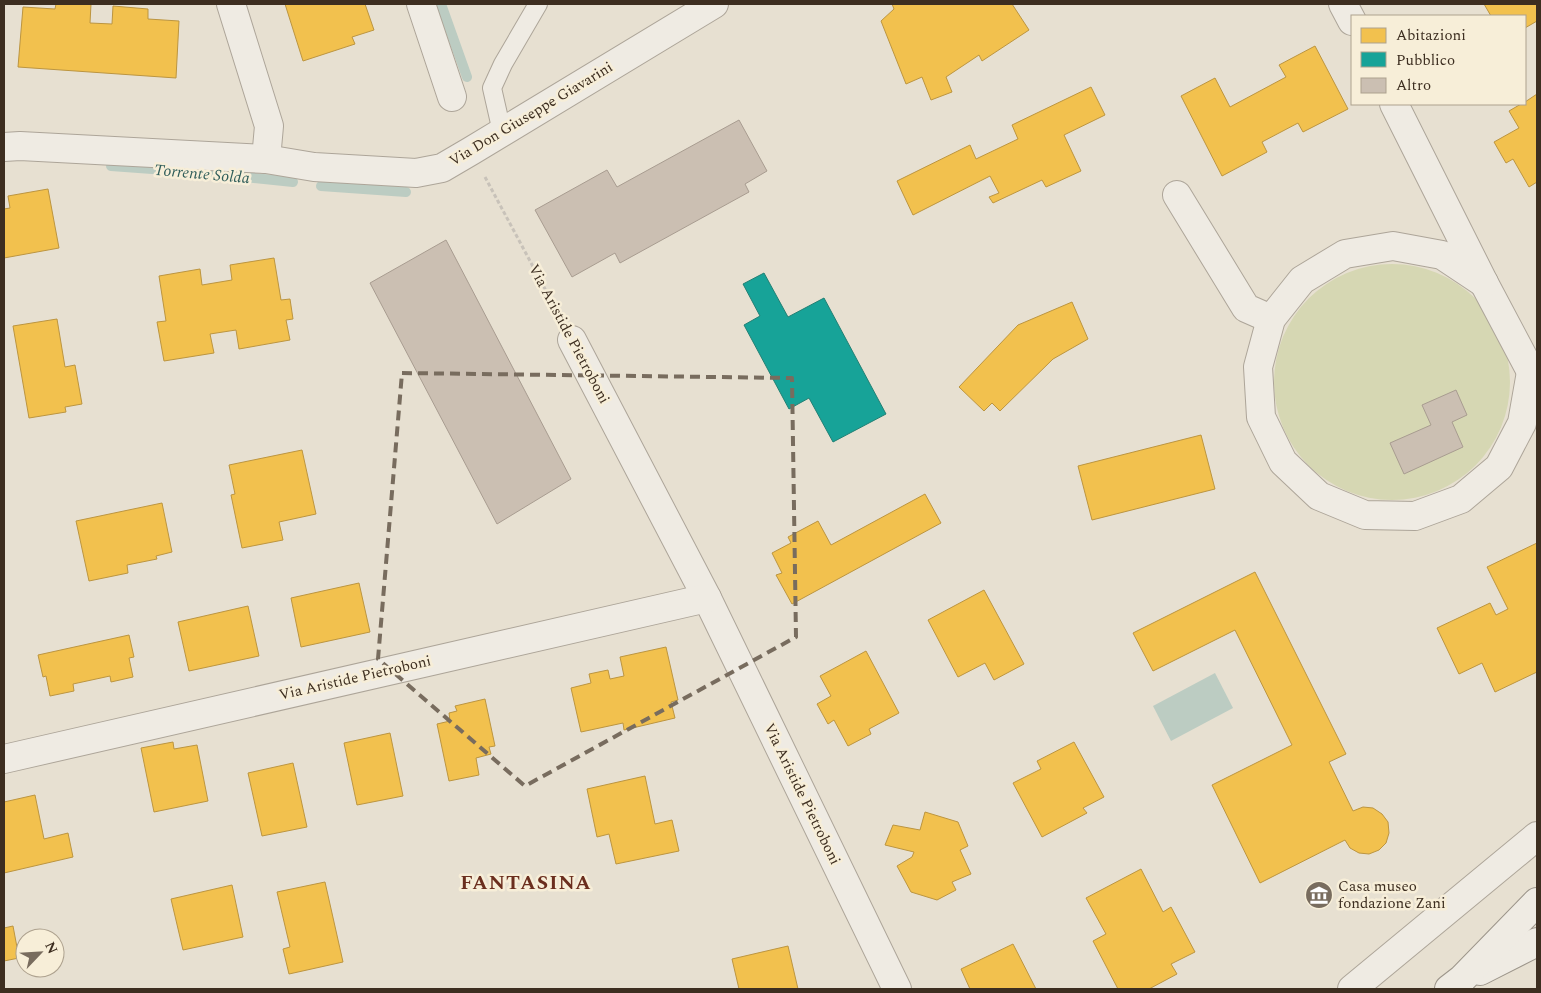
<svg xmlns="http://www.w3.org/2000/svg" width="1541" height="993" viewBox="0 0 1541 993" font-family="Spectral,serif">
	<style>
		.green { fill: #d6d7b3 }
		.water { fill: #bcccc2 }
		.homes { fill: #f2c14e; stroke: #bc9540 }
		.public { fill: #17a398; stroke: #228074 }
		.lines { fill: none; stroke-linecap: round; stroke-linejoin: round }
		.stream { stroke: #bcccc2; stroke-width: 10 }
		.building { fill: #cbbfb2; stroke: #a89c90 }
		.lane-casing { stroke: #ada599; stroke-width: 20 }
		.street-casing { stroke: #ada599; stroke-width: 30 }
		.secondary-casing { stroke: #9c958a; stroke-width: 30 }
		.path { stroke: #c8c2b9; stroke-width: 3; stroke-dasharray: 4 2.5; stroke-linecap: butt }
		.lane { stroke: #efebe3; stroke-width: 18 }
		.street { stroke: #efebe3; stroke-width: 28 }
		.secondary { stroke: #efebe3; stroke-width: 28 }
		.marked { fill: none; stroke: #786c5e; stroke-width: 4; stroke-dasharray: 10 6; stroke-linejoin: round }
		.labels { text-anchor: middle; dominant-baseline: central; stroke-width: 5; stroke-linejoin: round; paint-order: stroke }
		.street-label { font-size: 15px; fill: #3d2e20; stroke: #f7eed8 }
		.poi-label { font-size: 15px; fill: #3d2e20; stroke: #f7eed8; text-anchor: start }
		.water-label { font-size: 16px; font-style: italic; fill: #2f5d5a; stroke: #f7eed8 }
		.district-label { font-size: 20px; font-weight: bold; letter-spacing: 1px; fill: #6b2e1e; stroke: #f7eed8 }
	</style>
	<rect width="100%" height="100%" fill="#e7e0d1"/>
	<circle class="green" cx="1392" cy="382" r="118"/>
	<path class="water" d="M1215,673l18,35 -62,33 -18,-35z"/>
	<g class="homes">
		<path d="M56,4h35l-1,19 22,1 1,-18 35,3v10l31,2 -3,57 -158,-11 5,-60 32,2z"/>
		<path d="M285,4h80l9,26 -22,7 3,7 -52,17z"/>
		<path d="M892,4h120l17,26 -47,31 -3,-6 -33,22 6,15 -21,8 -9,-23 -16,7 -25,-63 13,-12z"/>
		<path d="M1484,4h53v17l-12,7v-12h-34z"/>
		<path d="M1315,46l33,63 -45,23 -5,-9 -36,19 5,10 -45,24 -41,-80 34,-18 15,29 56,-30 -7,-12z"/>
		<path d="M1091,87l14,28 -41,20 17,36 -35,16 -4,-7 -49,23 -4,-6 10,-4 -9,-17 -77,39 -16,-34 73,-36 6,14 42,-20 -6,-14z"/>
		<path d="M1537,94v88l-8,5 -16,-28 -7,4 -12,-21 25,-14 -10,-17 12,-7h4v-2z"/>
		<path d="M48,189l11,59 -55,10v-49l6,-1 -2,-12z"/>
		<path d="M274,258l7,42 9,-1 3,20 -7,1 4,20 -51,9 -3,-19 -26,4 4,19 -50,8 -7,-39 9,-1 -7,-45 41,-7 2,16 30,-5 -2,-15z"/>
		<path d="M1072,302l16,37 -35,20 -53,52 -8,-8 -8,8 -25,-24 59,-62z"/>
		<path d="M57,319l8,48 10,-2 7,39 -17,3 1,5 -37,6 -16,-92z"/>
		<path d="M1201,435l14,54 -123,31 -14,-54z"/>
		<path d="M302,450l14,64 -37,8 4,18 -41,8 -11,-53 4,-1 -6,-29z"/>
		<path d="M925,494l16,29 -149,81 -16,-29 6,-2 -10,-20 19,-10 -3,-6 30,-16 13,24z"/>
		<path d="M162,503l10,49 -16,4 1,3 -30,6 1,8 -39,8 -13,-60z"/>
		<path d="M1537,543v129l-42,20 -13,-29 -23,11 -22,-46 53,-25 6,12 12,-6 -21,-42z"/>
		<path d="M1255,572l91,182 -17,8 24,49 10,-4 10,1 9,6 6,8 1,11 -3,10 -7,7 -10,4 -10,-1 -9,-5 -5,-8 -85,43 -48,-98 80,-40 -57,-115 -82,41 -20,-38z"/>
		<path d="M359,583l11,49 -69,15 -10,-49z"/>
		<path d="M984,590l40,74 -30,16 -9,-17 -27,14 -30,-57z"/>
		<path d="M248,606l11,50 -70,15 -11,-49z"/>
		<path d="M129,635l5,22 -5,1 4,19 -22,5 -1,-6 -37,8 1,7 -24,5 -4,-20 -3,1 -5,-22z"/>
		<path d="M666,647l12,53 -7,2 4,16 -51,12 -1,-7 -42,9 -10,-44 20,-5 -2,-9 19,-4 2,9 14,-3 -4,-19z"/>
		<path d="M866,651l33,62 -30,16 2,5 -23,12 -14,-26 -6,4 -11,-20 14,-8 -11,-20z"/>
		<path d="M485,699l10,47 -6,1 2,7 -15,4 3,17 -30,6 -12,-57 13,-3 -1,-8 8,-2 -2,-5z"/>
		<path d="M390,733l13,63 -46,9 -13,-62z"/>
		<path d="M173,742l1,7 23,-4 11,56 -54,11 -13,-64z"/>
		<path d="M1074,742l30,55 -21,11 4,5 -45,24 -29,-54 28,-14 -4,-8z"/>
		<path d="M293,763l14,64 -45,9 -14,-63z"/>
		<path d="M645,776l10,48 17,-4 7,31 -63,13 -7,-30 -12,3 -10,-48z"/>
		<path d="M35,795l9,44 24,-6 5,24 -69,16v-71z"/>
		<path d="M925,812l33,10 10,24 -8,4 11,24 -19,8 4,8 -19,10 -26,-8 -14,-26 15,-9 2,-5 -29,-7 8,-20 27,5z"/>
		<path d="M1141,869l22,43 8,-5 24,45 -24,12 6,10 -28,15h-31l-25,-48 13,-7 -20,-36z"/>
		<path d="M325,882l18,80 -54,12 -6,-25 7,-2 -13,-55z"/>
		<path d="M232,885l11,52 -60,13 -12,-51z"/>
		<path d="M13,926l6,32 -15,3v-33z"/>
		<path d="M1013,944l23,45h-66l-9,-20z"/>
		<path d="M788,946l10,43h-59l-7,-30z"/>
	</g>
	<path class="public" d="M764,273l24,44 36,-19 62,116 -53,28 -24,-44 -20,11 -45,-84 16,-9 -17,-32z"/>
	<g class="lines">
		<g class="stream">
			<path d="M441,4l26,73"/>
			<path d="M111,166l96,7 86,9"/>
			<path d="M321,186l85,6"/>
		</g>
	</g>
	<g class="building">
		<path d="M739,120l28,51 -22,13 4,8 -129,71 -5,-10 -43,24 -37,-67 72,-40 10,17z"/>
		<path d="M446,240l125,239 -74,45 -127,-241z"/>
		<path d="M1456,390l11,25 -15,7 11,25 -59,27 -14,-31 41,-18 -9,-20z"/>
	</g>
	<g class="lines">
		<g class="lane-casing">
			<path id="lane" d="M502,132l-10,-44 11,-24 35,-60"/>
		</g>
		<g class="street-casing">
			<g id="street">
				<path d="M231,4l38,122 -3,33"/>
				<path d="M421,4l31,93"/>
				<path d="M1343,4l9,17"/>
				<path d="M1394,104l90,179 53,100"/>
				<path d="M4,147l16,-1 246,13 48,8 102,6 26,-5 29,-17 243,-147"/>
				<path d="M1177,195l69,113 25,11"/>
				<path d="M1484,283l-42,-28 -49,-9 -48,8 -43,26 -31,39 -13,48 3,50 22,45 36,34 46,19 50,1 46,-17 38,-32 23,-44 9,-51"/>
				<path d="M572,340l135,258 190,391"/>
				<path d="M4,759l703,-161"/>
				<path d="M1352,989l185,-153"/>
			</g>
		</g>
		<g class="secondary-casing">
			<g id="secondary">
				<path d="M1480,971l57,-29"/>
				<path d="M1449,989l13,-10 75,-77"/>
			</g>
		</g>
		<path class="path" d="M485,177l74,138"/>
		<use href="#lane" class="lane"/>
		<use href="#street" class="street"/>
		<use href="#secondary" class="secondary"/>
	</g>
	<path class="marked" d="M402,373l390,5 4,259 -271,149 -147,-127z"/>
	<defs>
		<g id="museum-disc" transform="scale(1.4375)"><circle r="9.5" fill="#786c5e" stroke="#f7eed8"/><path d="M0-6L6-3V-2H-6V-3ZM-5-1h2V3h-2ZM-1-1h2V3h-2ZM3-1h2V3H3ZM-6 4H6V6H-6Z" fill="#fff"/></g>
	</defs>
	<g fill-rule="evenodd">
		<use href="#museum-disc" x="1319" y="895"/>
	</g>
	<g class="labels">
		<g class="street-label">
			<text transform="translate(531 114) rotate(-31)">Via Don Giuseppe Giavarini</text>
			<text transform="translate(569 334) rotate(62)">Via Aristide Pietroboni</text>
			<text transform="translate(355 678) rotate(-13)">Via Aristide Pietroboni</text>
			<text transform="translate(802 794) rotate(64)">Via Aristide Pietroboni</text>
		</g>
		<g class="poi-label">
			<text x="1338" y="886">Casa museo<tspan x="1338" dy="17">fondazione Zani</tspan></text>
		</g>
		<g class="water-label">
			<text transform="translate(202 174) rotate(5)">Torrente Solda</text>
		</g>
		<g class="district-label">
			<text x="526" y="883">FANTASINA</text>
		</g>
	</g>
	<rect width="1541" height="993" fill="none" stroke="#3d2e20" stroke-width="10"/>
	<rect x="1351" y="15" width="175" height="90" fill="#f7eed8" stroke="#ada18e"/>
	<rect x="1361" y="28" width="25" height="15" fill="#f2c14e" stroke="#ada18e"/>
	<text x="1396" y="40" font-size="15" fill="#3d2e20">Abitazioni</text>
	<rect x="1361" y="52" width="25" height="15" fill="#17a398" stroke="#ada18e"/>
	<text x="1396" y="65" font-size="15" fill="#3d2e20">Pubblico</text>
	<rect x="1361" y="78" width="25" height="15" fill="#cbbfb2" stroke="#ada18e"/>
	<text x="1396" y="90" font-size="15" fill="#3d2e20">Altro</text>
	<g transform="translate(40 953) rotate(65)"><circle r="24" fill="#f7eed8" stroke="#ada18e"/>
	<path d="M0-4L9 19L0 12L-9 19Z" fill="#786c5e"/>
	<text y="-8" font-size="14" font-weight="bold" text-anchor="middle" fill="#3d2e20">N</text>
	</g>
</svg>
